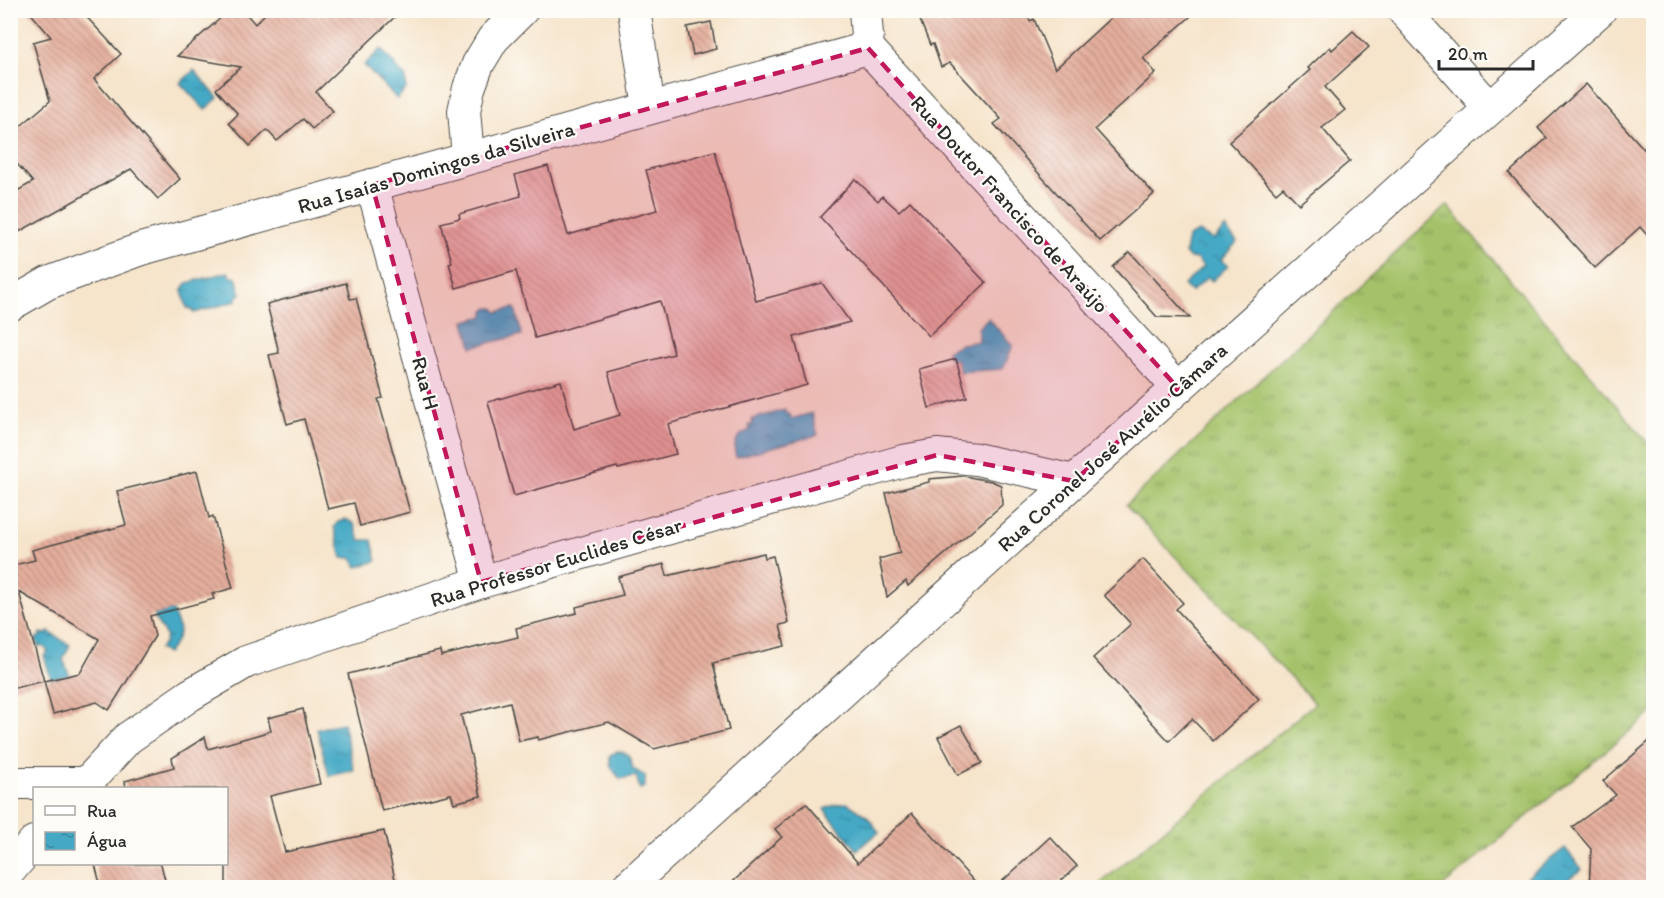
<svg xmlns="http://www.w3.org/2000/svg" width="1664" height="898" viewBox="0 0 1664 898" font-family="Itim,sans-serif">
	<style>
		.grass { fill: url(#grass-tufts); stroke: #68764a; stroke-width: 1.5 }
		.water { fill: url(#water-ripples); stroke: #386a78; stroke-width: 1.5 }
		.building { fill: url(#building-back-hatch); fill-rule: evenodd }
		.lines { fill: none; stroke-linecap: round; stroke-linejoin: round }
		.minor-casing { stroke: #494743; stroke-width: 34 }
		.minor { stroke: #fff; stroke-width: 32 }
		.marked { fill: #c2185b; fill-opacity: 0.2; stroke: #c2185b; stroke-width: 4.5; stroke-dasharray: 12 8; stroke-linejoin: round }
		.labels { text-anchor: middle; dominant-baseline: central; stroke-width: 4.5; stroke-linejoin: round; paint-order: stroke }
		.street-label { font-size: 21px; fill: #2b2b2b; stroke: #fdfcf7 }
	</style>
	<defs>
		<pattern id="grass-tufts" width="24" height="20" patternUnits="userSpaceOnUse" patternTransform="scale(1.5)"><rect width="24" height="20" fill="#a4c269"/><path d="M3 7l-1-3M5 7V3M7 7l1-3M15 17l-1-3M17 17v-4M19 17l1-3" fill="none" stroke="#869e57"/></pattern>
		<pattern id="water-ripples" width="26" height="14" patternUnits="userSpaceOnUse" patternTransform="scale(1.5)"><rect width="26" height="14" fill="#45a9c5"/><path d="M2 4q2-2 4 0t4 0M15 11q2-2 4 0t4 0" fill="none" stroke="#3a8aa0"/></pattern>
		<pattern id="building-back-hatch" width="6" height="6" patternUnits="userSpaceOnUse" patternTransform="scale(1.5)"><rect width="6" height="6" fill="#e5af9d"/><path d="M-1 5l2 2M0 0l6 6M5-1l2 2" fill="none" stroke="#ba8f80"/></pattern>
	</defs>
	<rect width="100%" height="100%" fill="#fdfcf7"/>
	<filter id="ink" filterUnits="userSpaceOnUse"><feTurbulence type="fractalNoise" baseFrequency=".0167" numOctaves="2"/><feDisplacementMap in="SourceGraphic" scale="12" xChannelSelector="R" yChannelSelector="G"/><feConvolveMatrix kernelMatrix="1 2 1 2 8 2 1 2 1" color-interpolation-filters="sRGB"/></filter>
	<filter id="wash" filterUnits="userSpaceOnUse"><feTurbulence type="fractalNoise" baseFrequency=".008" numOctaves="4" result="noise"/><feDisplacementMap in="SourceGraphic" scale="24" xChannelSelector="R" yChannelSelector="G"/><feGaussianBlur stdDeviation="1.35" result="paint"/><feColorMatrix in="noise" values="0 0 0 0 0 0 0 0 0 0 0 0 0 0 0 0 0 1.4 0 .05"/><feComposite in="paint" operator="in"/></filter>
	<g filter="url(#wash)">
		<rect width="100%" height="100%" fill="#f6e4cb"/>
		<path class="grass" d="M1447,205l206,244v263l-211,175h-346l219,-184 -189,-198z"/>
		<g class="water">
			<path d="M381,49l25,29v11l-9,10 -33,-34z"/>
			<path d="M194,70l24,28 -13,12 -25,-27z"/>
			<path d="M1225,228l12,14 -16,18 7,6 -16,15 -4,-4 -17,15 -7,-7 19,-18 -6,-8 -8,-1 -4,-5 3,-16 10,-5 16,8z"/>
			<path d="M228,272l3,5h5l5,17 -4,3 -1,4 -42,12 -2,-4 -5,-1 -5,-17 5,-8z"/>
			<path d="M489,308h5l3,4 18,-4 7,27 -50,12 -7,-26 19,-5v-5z"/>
			<path d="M988,318l25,28 -10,23 -43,3 -4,-13 -6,1 -3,-9 14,-7 18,-3 -1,-13z"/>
			<path d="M785,410l1,5 4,-1 1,5 21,-6 6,22 -82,22c-4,-13 1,-22 14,-27l-1,-5 4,-1 -1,-5z"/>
			<path d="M346,519l8,5 6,16h12l5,21 -20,6 -5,-9h-10l-8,-31 4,-5z"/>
			<path d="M172,610c10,21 10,26 -5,44l-8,-5 5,-6 2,-7 -11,-17v-5z"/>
			<path d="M49,632l21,13 -7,14 7,17 -9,4 -1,-3 -9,2 -7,-23 4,-5 -6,-5 -4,1 -2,-9 4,-1 1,-4 4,1z"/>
			<path d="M343,723l11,47 -25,6 -12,-47z"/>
			<path d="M617,751c12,1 13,6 16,18l12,7v11l-5,2 -4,-13 -16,3c-6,-8 -12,-13 -10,-23z"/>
			<path d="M847,803l20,13 12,16 -22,18 -33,-41 13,-5z"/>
			<path d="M1565,848l17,21 -25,18h-26l-6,-8z"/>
		</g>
		<g id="blocks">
			<g class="building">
				<path d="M28,10h52l41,44 -27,25 86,100 -22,20 -27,-30 -121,68v-42l23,-13 -23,-26v-21l40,-34 -17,-59 18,-5z"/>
				<path d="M230,10h13l12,14 14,-14h133l-86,82 17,19 -21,18 -9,-10 -26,22 -10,-11 -17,16 -21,-23 9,-9 -22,-25 25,-22 -64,-11z"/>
				<path d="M916,10h109l5,11 4,-2 21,50 64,-59h79l-55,48 13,15 -61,56 59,65 -54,47 -106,-117 7,-5 -51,-56 -9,4 -8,-23 -3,1z"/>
				<path d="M711,22l5,27 -23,6 -6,-28z"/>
				<path d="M1353,31l16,16 -44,40 20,23 -23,18 28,33 -51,43 -16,-17 -7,6 -47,-51 81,-72 -2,-2 22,-21 2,3z"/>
				<path d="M1586,84l65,73 -5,5 7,8v72l-13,-15 -45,41 -86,-95 38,-35 -9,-10z"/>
				<path d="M715,151l41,150 66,-18 28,39 -56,15 13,48 -139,39 8,30 -58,15 -1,-2 -103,29 -26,-94 73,-21 13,48 46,-14 -12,-43 66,-18 -14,-53 -125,37 -19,-67 -60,17 -7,-25 3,-1 -11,-39 19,-5 -1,-4 62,-18 -6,-21 33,-9 20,69 89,-25 -11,-40z"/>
				<path d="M855,179l23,22 4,-5 17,15 11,-10 76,82 -57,53 -109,-119z"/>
				<path d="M1130,252l60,66 -33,-1 -44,-50z"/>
				<path d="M346,283l4,16 6,-1 27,100 -5,1 32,113 -50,14 -6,-23 -26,6 -24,-90 -17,5 -18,-69 10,-2 -12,-49z"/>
				<path d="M956,359l11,38 -38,11 -10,-39z"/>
				<path d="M197,471l12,47 4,-2 20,72 -21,6 2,5 -64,17 5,20 -46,74 -12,-8 -44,12 -9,-33 -34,8v-100h3l-3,-2v-21l25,-6 -3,-10 94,-25 -9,-34zM19,592l80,47 -19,34 -36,8z"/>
				<path d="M963,476l28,5 10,4 1,20 -94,81 -2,-5 -19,16 -8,-38 21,-6 -14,-60 43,-11v-3z"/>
				<path d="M764,553l1,5 8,-2 16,67 -9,2 5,21 -72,17 16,67 -75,19 -45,-27 -71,18v-3l-19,4 -9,-39 -49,13 20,81 -27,7 -3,-9 -69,17 -34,-137 92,-23 1,5 77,-19 -2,-9 61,-15 -1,-6 47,-12 -5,-18 46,-13 3,12z"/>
				<path d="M1143,559l40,44 -7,6 83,90 -46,42 -21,-22 -23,22 -76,-83 38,-34 -27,-29z"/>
				<path d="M303,709l17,75 -50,12 15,56 99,-21 13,57h-171v-99h-100l-1,-8 49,-14 -2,-9 33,-21 3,12 63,-18 -3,-13z"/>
				<path d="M961,725l21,38 -24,12 -20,-38z"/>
				<path d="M1653,738v150h-64l2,-39 -19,-22 44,-32 -13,-14z"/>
				<path d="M806,803l52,60 54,-50 68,75h-254l56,-51 -7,-8z"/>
				<path d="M1050,837l27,29 -24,22h-58z"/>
				<path d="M95,864h66l6,24h-66z"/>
			</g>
		</g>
	</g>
	<g filter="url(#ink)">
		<use href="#blocks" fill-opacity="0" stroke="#494743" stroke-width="1.5"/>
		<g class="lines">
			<g class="minor-casing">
				<g id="minor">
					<path d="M634,10l15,98"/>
					<path d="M865,10l3,38 310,340"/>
					<path d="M1403,10l87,98"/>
					<path d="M468,157l-4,-46 5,-23 9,-24 15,-25 29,-29"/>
					<path d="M372,185l109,397"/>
					<path d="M10,305l38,-22 93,-34 727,-201"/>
					<path d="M10,783h77"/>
					<path d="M82,788l46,-50 62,-43 56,-33 235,-80 422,-121 34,-6 39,4 98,22"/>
					<path d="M10,870l24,-28"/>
					<path d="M626,888l448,-407 526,-471"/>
				</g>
			</g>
			<use href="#minor" class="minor"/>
		</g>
	</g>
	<path class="marked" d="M868,48l310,340 -104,93 -137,-26 -456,127 -109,-397z"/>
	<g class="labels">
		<g class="street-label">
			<text transform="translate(436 167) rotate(-16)">Rua Isaías Domingos da Silveira</text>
			<text transform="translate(1010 204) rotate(48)">Rua Doutor Francisco de Araújo</text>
			<text transform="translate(426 383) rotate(75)">Rua H</text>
			<text transform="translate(1112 447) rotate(-42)">Rua Coronel José Aurélio Câmara</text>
			<text transform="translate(556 562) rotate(-17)">Rua Professor Euclides César</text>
		</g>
	</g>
	<rect width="1664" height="898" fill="none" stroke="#fdfcf7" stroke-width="36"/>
	<rect x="33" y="787" width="195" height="78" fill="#fdfcf7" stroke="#a9a8a5" stroke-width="1.5"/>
	<rect x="45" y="806" width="30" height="9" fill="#ffffff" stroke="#a9a8a5" stroke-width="1.5"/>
	<text x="87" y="817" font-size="18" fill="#2b2b2b">Rua</text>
	<rect x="45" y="832" width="30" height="18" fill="url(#water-ripples)" stroke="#a9a8a5" stroke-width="1.5"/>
	<text x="87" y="847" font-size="18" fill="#2b2b2b">Água</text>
	<path d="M1439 60v9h94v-9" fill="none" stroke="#2b2b2b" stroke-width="3"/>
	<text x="1448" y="60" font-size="18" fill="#2b2b2b" stroke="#fdfcf7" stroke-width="4.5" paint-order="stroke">20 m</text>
</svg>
